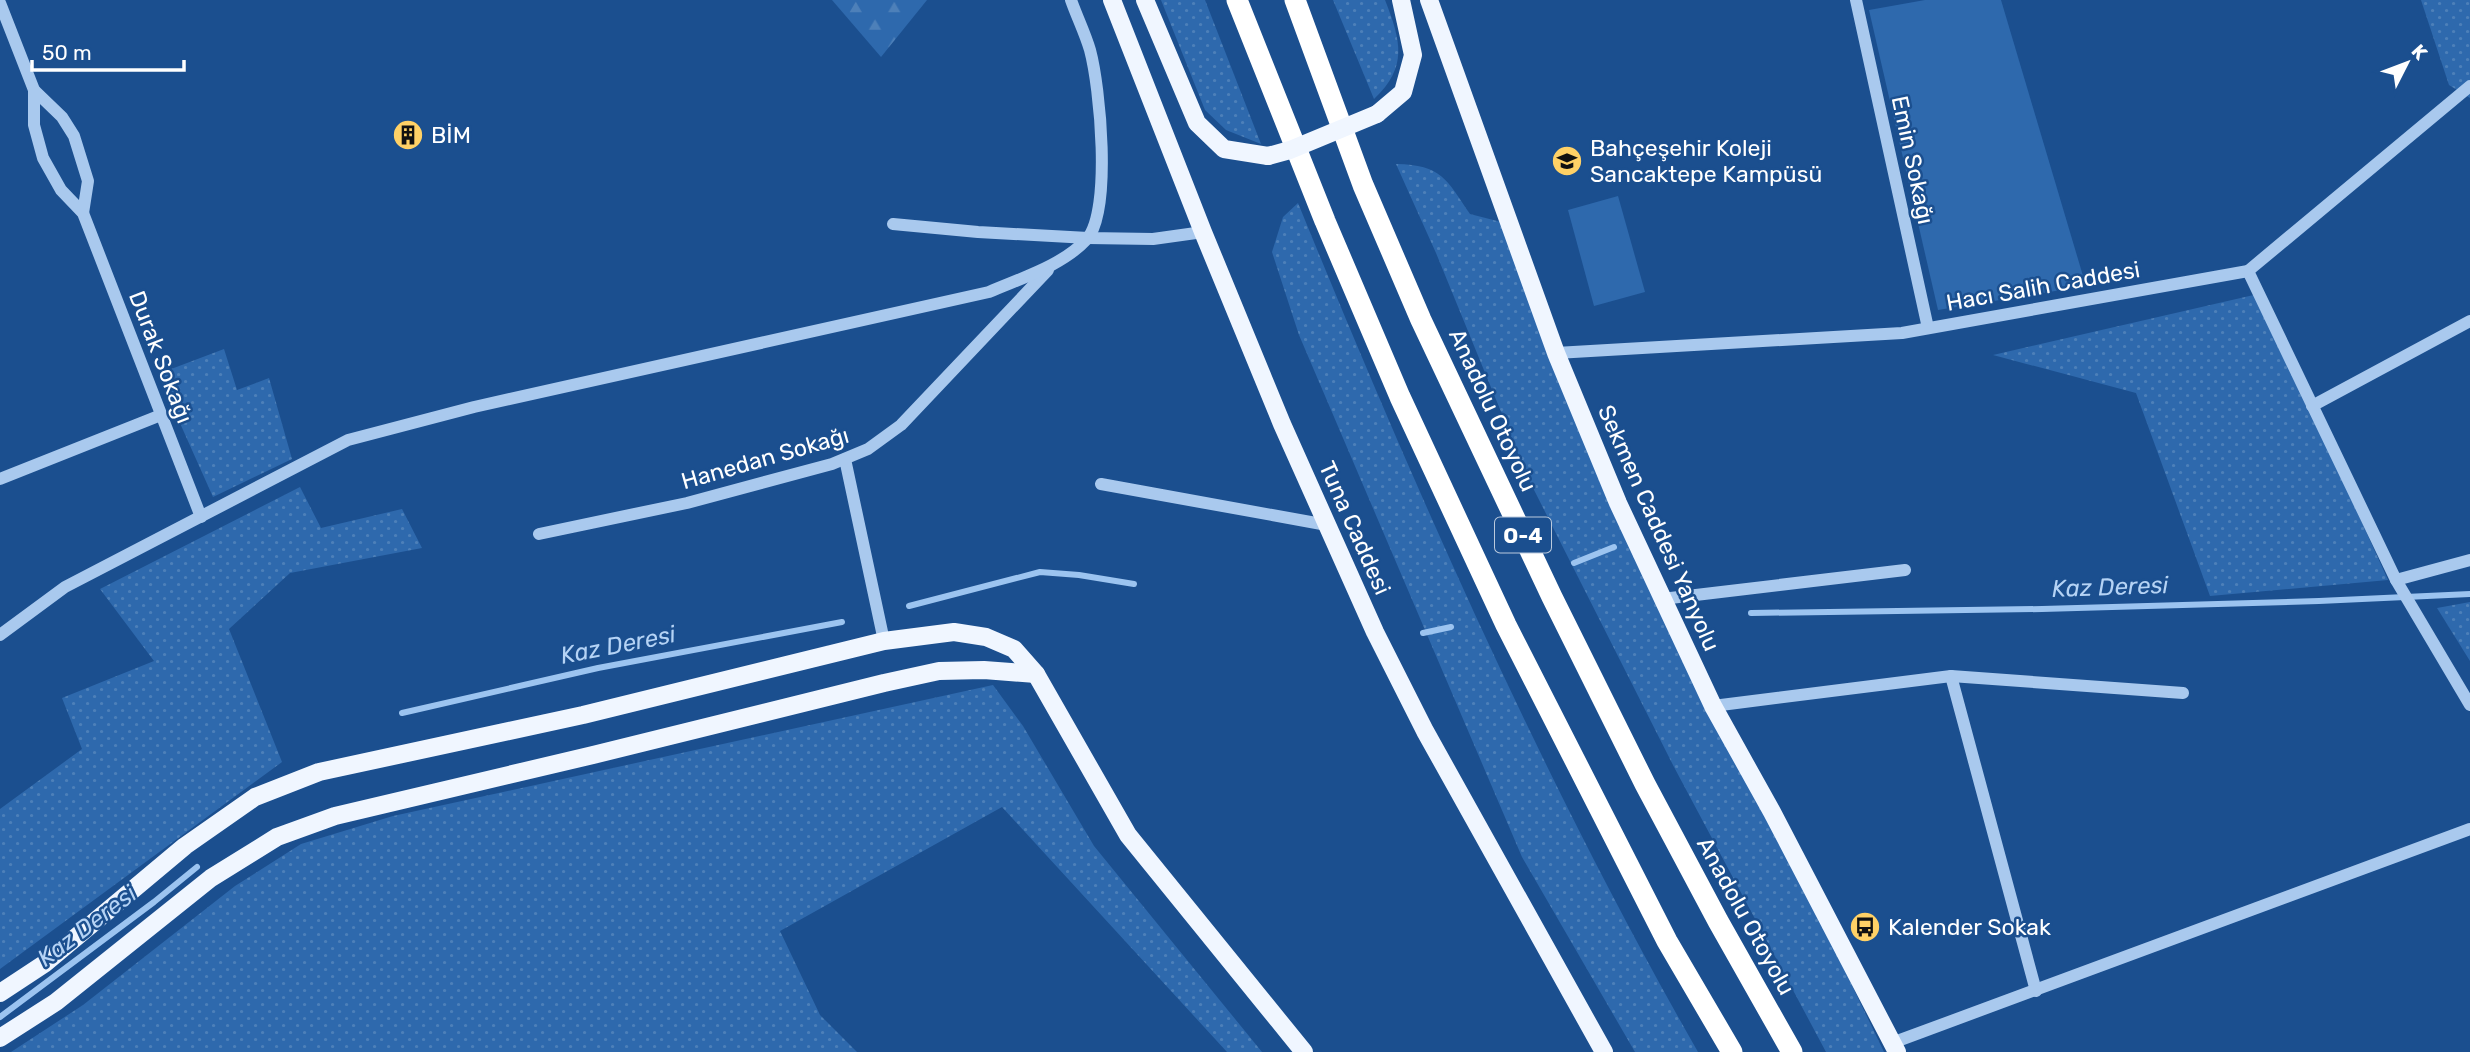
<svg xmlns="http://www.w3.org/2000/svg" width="2470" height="1052" viewBox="0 0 2470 1052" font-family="Rubik,sans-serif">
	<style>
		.grass { fill: url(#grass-dots) }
		.forest { fill: url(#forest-firs) }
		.green { fill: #2e69ad }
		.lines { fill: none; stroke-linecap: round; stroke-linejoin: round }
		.stream { stroke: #9cc4f0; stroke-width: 6 }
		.minor { stroke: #a9c9ee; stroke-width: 12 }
		.major { stroke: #f0f6ff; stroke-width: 18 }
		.highway { stroke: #fff; stroke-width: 21 }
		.major-bridge { stroke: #f0f6ff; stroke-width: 18 }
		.labels { text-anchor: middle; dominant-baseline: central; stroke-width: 5; stroke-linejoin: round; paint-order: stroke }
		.shield { fill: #1b4f8f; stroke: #bbcadd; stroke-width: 2 }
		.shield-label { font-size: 21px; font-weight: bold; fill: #fff }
		.poi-label { font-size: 23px; fill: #fff; stroke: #1b4f8f; text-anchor: start }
		.street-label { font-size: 23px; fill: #fff; stroke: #1b4f8f }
		.water-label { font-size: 24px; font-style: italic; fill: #b5d3f5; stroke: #1b4f8f }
	</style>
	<defs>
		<pattern id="grass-dots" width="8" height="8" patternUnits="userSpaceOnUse" patternTransform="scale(1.75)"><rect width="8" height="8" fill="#2e69ad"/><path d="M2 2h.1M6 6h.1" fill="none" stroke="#4d80b9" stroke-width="1.8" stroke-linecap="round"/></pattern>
		<pattern id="forest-firs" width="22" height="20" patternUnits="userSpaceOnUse" patternTransform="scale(1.75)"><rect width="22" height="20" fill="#2e69ad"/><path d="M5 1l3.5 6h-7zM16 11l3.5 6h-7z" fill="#4d80b9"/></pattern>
	</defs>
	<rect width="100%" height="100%" fill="#1b4f8f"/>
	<g class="grass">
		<path d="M1161,0h44l56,144 -35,-14 -21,-20z"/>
		<path d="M1333,0h52c16,41 23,67 -11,99z"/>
		<path d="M2421,0h49v98l-21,-13z"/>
		<path d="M1396,164c46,1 50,15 74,50l31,8 234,520 149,310h-58l-152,-285 -145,-287 -93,-227z"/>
		<path d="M1298,203c118,289 245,578 400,849h-63l-113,-195 -223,-522 -27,-83 11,-35z"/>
		<path d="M2258,294l130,286 -178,16 -74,-203 -143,-38z"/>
		<path d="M224,349l13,41 32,-12 23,81 -79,38 -55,-123z"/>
		<path d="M300,487l21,41 81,-19 20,39 -132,25 -61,56 53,133 -282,207v-160l82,-60 -20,-51 92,-37 -54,-72z"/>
		<path d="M2470,602v59l-33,-53z"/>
		<path d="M993,685l30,41 71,120 168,206h-35l-225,-245 -222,124 40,84 37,37h-846l72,-47 152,-119 66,-42 92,-28z"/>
	</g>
	<path class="forest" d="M832,0h95l-46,57z"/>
	<g class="green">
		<path d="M1925,0h76l85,286 -148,24 -69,-300z"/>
		<path d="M1618,196l27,96 -51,14 -26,-96z"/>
	</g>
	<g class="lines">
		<g class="stream">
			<path d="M1574,563l40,-16"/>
			<path d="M909,606l131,-34 39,3 55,9"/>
			<path d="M1751,613l291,-4 277,-8 151,-7"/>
			<path d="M1423,633l28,-6"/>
			<path d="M402,713l196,-45 244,-46"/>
			<path d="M0,1017l154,-115 43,-35"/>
		</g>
		<g class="minor">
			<path d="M1856,0l72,328"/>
			<path d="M0,3l34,87v35l9,33 18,32 22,23 118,304"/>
			<path d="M34,90l28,27 12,19 14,45 -5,32"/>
			<path d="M893,224l85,8 110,6 65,1 50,-7"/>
			<path d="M2248,271l148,309 74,-20"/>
			<path d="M1556,353l346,-20 346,-62 222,-185"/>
			<path d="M2312,406l158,-85"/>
			<path d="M845,459l39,182"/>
			<path d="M0,479l161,-64"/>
			<path d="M1101,484l226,41"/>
			<path d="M539,534l148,-31 145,-39 36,-15 33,-24 147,-155"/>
			<path d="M2396,580l74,125"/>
			<path d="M1662,599l243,-29"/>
			<path d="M0,635l65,-48 283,-147 126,-33 515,-115c32,-14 73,-26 98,-53 25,-29 13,-152 3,-189 -5,-17 -13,-33 -19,-50"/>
			<path d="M1951,676l85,315"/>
			<path d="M1713,706l238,-30 232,17"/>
			<path d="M1892,1043l578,-214"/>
		</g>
		<g class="major">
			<path d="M1112,0l91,232 79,192 93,208 50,99 179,321"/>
			<path d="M1145,0l52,123 27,26 44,7"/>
			<path d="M1429,0l127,353 62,150 95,203 59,106 125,240"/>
			<path d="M1377,114l26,-22 10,-37 -12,-55"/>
			<path d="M0,993l44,-29 141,-118 70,-49 64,-25 264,-57 301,-74 70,-9 32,5 28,12 22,25 92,161 176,217"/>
			<path d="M0,1038l56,-36 155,-124 66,-41 58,-21 258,-61 291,-72 55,-12 45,-1 52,4"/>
		</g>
		<g class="highway">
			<path d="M1237,0l88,221 75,176 106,228 161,316 65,111"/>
			<path d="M1295,0l68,185 58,135 131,277 93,187 73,137 74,131"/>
		</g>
		<path class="major-bridge" d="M1268,156l22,-6 87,-36"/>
	</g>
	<defs>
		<g id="building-disc" transform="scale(1.575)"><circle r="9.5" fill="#ffd166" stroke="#1b4f8f"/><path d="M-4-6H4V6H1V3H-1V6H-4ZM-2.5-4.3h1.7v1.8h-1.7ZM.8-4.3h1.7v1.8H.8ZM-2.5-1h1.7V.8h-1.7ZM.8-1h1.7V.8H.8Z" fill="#111"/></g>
		<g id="school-disc" transform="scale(1.575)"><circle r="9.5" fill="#ffd166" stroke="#1b4f8f"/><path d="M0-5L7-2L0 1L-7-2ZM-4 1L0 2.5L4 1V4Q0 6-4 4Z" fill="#111"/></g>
		<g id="bus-disc" transform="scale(1.575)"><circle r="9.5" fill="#ffd166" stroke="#1b4f8f"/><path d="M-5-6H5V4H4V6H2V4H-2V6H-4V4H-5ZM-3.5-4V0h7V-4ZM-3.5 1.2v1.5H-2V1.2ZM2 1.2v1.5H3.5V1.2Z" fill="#111"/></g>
	</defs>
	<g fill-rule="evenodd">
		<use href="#building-disc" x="408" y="135"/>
		<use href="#school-disc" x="1567" y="161"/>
		<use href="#bus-disc" x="1865" y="927"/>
	</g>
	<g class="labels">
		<rect class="shield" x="1495" y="517.5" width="56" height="35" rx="5"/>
		<g class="shield-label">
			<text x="1523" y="535">O-4</text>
		</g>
		<g class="poi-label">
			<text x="431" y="135">BİM</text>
			<text x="1590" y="148">Bahçeşehir Koleji<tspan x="1590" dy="26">Sancaktepe Kampüsü</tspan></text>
			<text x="1888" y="927">Kalender Sokak</text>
		</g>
		<g class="street-label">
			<text transform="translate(1913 160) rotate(78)">Emin Sokağı</text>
			<text transform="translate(2043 286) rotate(-10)">Hacı Salih Caddesi</text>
			<text transform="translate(161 357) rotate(69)">Durak Sokağı</text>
			<text transform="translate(1493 410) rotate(65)">Anadolu Otoyolu</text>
			<text transform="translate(765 458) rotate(-16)">Hanedan Sokağı</text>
			<text transform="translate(1355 528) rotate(66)">Tuna Caddesi</text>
			<text transform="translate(1659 528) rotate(66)">Sekmen Caddesi Yanyolu</text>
			<text transform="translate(1746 916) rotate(61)">Anadolu Otoyolu</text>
		</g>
		<g class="water-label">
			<text transform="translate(2110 587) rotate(-2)">Kaz Deresi</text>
			<text transform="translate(618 645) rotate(-11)">Kaz Deresi</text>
			<text transform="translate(87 926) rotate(-37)">Kaz Deresi</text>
		</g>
	</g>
	<g transform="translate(2407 63) rotate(48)" stroke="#1b4f8f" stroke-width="5" paint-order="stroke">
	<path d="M0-5L12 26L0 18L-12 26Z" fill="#ffffff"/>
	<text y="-10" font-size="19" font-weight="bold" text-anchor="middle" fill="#ffffff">K</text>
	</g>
	<path d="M32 60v10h152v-10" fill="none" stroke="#ffffff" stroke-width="3.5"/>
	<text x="42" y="60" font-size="21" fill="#ffffff" stroke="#1b4f8f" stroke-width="5" paint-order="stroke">50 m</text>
</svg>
